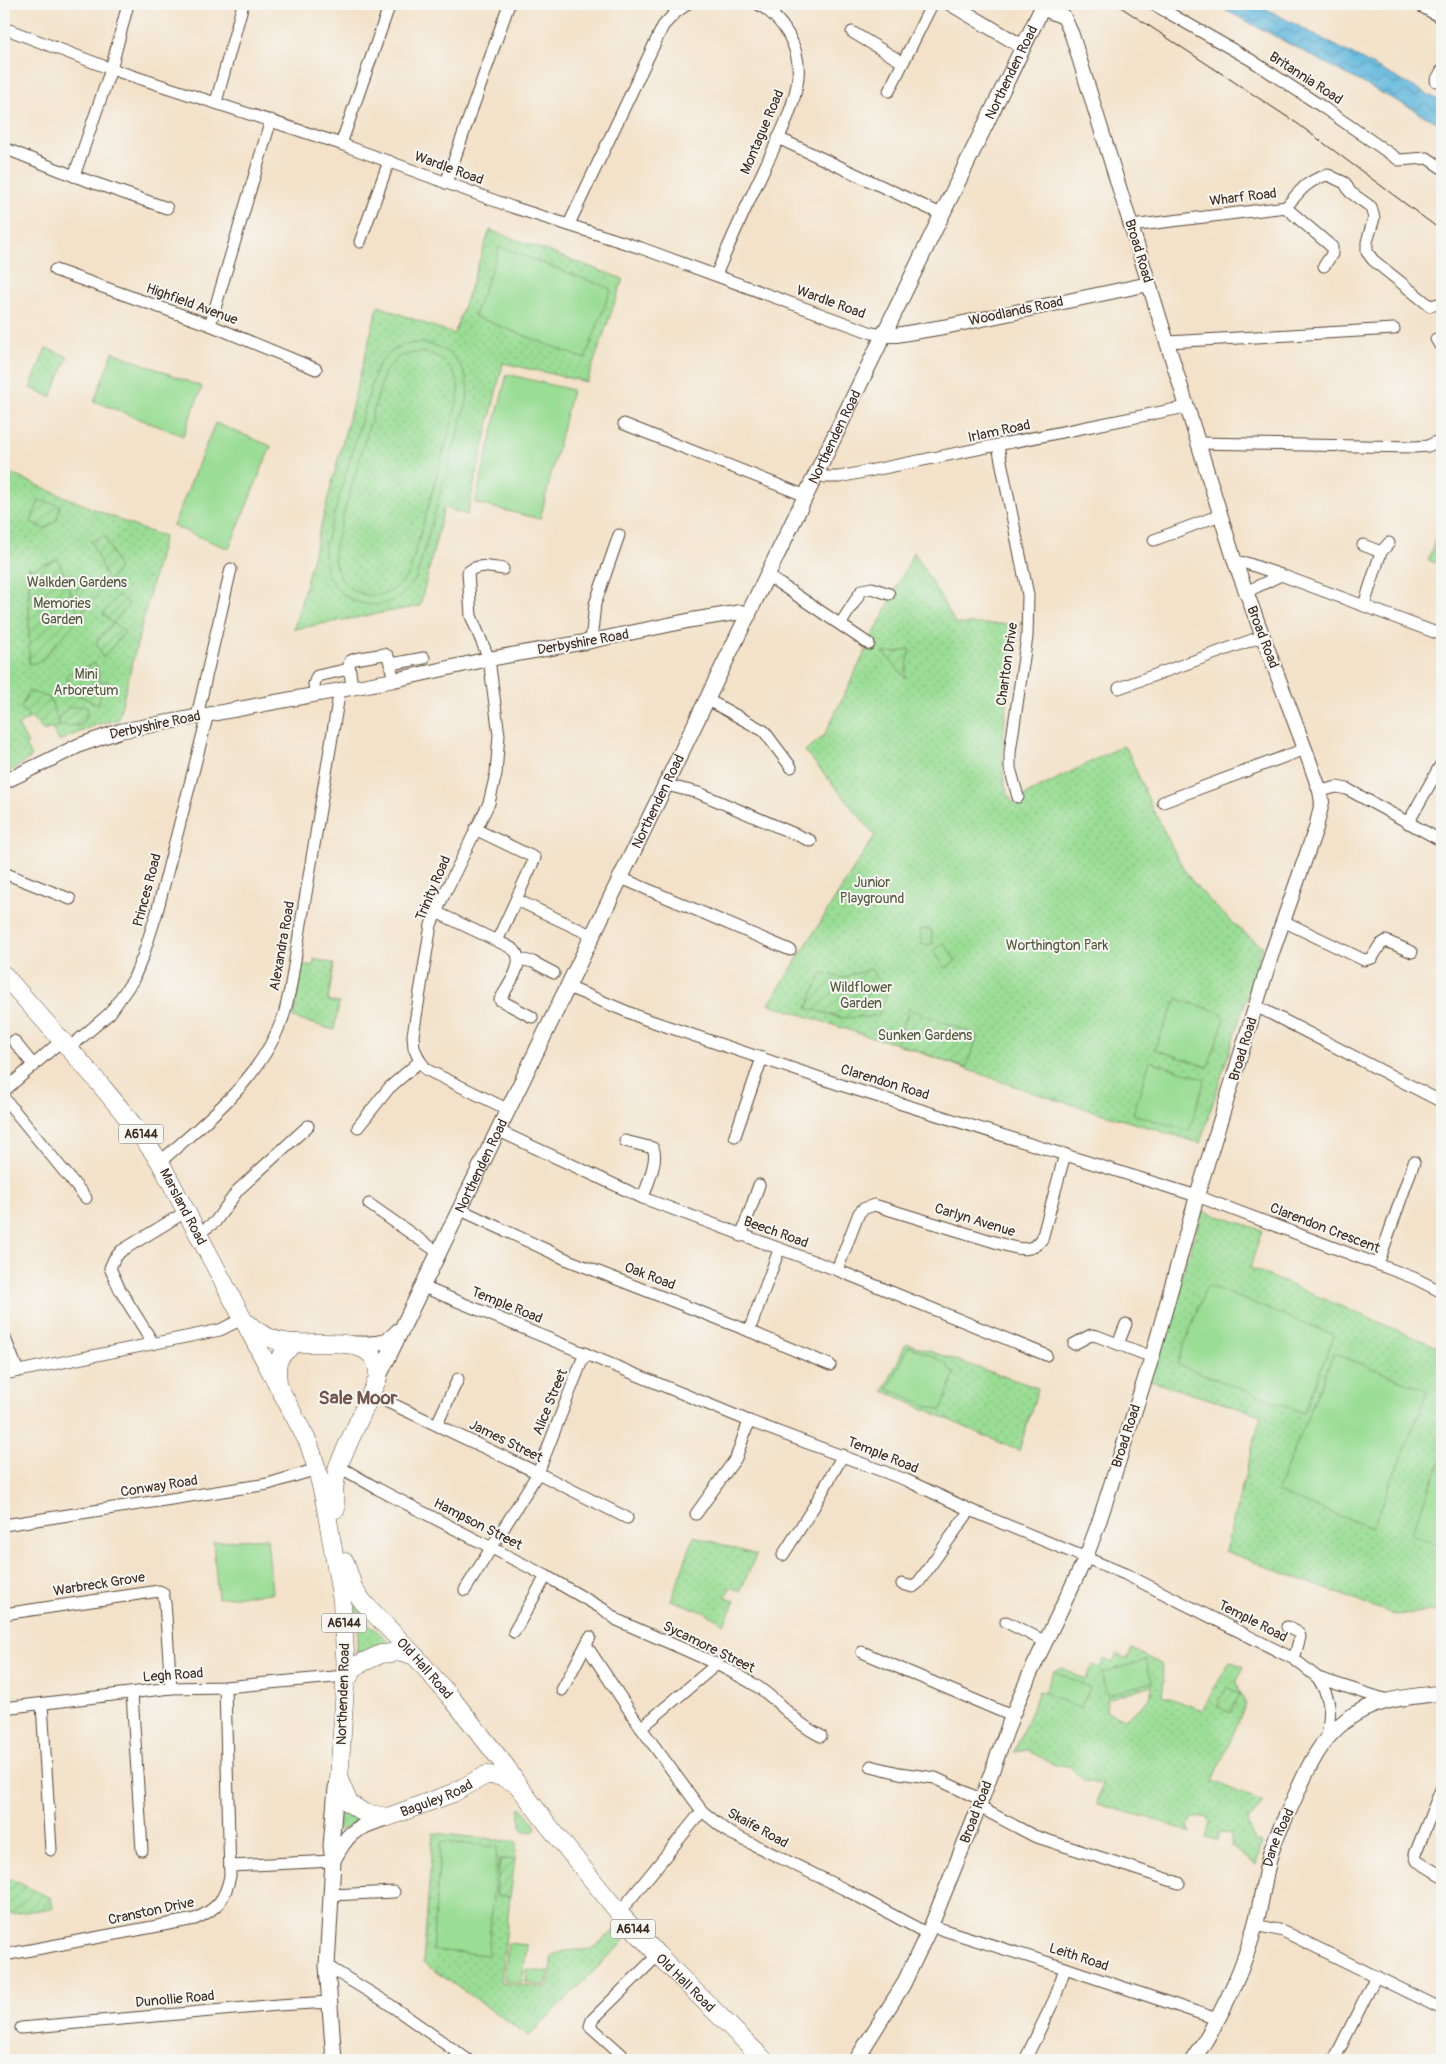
<svg xmlns="http://www.w3.org/2000/svg" width="1446" height="2064" viewBox="0 0 1446 2064" font-family="Pangolin,sans-serif">
	<style>
		.grass { fill: url(#grass-dots); stroke: #6a8459; fill-rule: evenodd }
		.garden { fill: url(#garden-furrows); stroke: #6a8459 }
		.pitch { fill: #9add94; stroke: #6a8459; fill-rule: evenodd }
		.water { fill: url(#water-waves); stroke: #4e707e }
		.lines { fill: none; stroke-linecap: round; stroke-linejoin: round }
		.minor-casing { stroke: #574638; stroke-width: 13 }
		.tertiary-casing { stroke: #574638; stroke-width: 16 }
		.secondary-casing { stroke: #574638; stroke-width: 17 }
		.primary-casing { stroke: #574638; stroke-width: 19 }
		.minor { stroke: #fff; stroke-width: 11 }
		.tertiary { stroke: #fff; stroke-width: 14 }
		.secondary { stroke: #fff; stroke-width: 15 }
		.primary { stroke: #fff; stroke-width: 18 }
		.tram { stroke: #3b2a1e; stroke-width: 1 }
		.labels { text-anchor: middle; dominant-baseline: central; stroke-width: 4; stroke-linejoin: round; paint-order: stroke }
		.shield { fill: #f6f6f2; stroke: #73675e; stroke-width: 1 }
		.shield-label { font-size: 12px; font-weight: bold; fill: #3b2a1e }
		.street-label { font-size: 14px; fill: #3b2a1e; stroke: #f6f6f2 }
		.park-label { font-size: 14px; fill: #53573c; stroke: #f6f6f2 }
		.district-label { font-size: 19px; font-weight: bold; fill: #73564d; stroke: #f6f6f2 }
	</style>
	<defs>
		<pattern id="grass-dots" width="8" height="8" patternUnits="userSpaceOnUse" patternTransform="scale(1.25)"><rect width="8" height="8" fill="#9add94"/><path d="M2 2h.1M6 6h.1" fill="none" stroke="#86be7f" stroke-width="1.8" stroke-linecap="round"/></pattern>
		<pattern id="garden-furrows" width="10" height="10" patternUnits="userSpaceOnUse" patternTransform="scale(1.25)"><rect width="10" height="10" fill="#9add94"/><path d="M-1 1l2-2M0 10L10 0M9 11l2-2" fill="none" stroke="#86be7f"/></pattern>
		<pattern id="water-waves" width="16" height="10" patternUnits="userSpaceOnUse" patternTransform="scale(1.25)"><rect width="16" height="10" fill="#60b7dd"/><path d="M0 5q4-4 8 0t8 0" fill="none" stroke="#5095b3"/></pattern>
	</defs>
	<rect width="100%" height="100%" fill="#f6f6f2"/>
	<filter id="ink" filterUnits="userSpaceOnUse"><feTurbulence type="fractalNoise" baseFrequency=".02" numOctaves="2"/><feDisplacementMap in="SourceGraphic" scale="10" xChannelSelector="R" yChannelSelector="G"/><feConvolveMatrix kernelMatrix="1 2 1 2 8 2 1 2 1" color-interpolation-filters="sRGB"/></filter>
	<filter id="wash" filterUnits="userSpaceOnUse"><feTurbulence type="fractalNoise" baseFrequency=".0096" numOctaves="4" result="noise"/><feDisplacementMap in="SourceGraphic" scale="20" xChannelSelector="R" yChannelSelector="G"/><feGaussianBlur stdDeviation="1.12" result="paint"/><feColorMatrix in="noise" values="0 0 0 0 0 0 0 0 0 0 0 0 0 0 0 0 0 1.4 0 .05"/><feComposite in="paint" operator="in"/></filter>
	<g filter="url(#wash)">
		<rect width="100%" height="100%" fill="#f3e2c9"/>
		<g class="grass">
			<path d="M490,230l133,49 -36,103 -84,-19 -36,152 -23,-8 -24,99 -126,23 84,-323 76,28z"/>
			<path d="M46,348l22,9 -17,40 -21,-9z"/>
			<path d="M4,471l137,58 23,7 -46,184 -20,4 -39,17 -17,-30 -24,14 10,19 -3,2 7,11 -28,18z"/>
			<path d="M914,552l42,72h63c-3,43 -32,146 -6,179l12,-3v-5l97,-49 5,3 27,64h1c10,19 19,40 30,58 12,20 58,64 78,75l-63,197 -169,-51 -143,-51 -15,-3 -104,-34 106,-169 -70,-84 19,-15z"/>
			<path d="M314,959l20,5 -6,37 11,2 -5,27 -41,-12 10,-54 10,2z"/>
			<path d="M1203,1211l59,19 -12,38 192,81v261l-47,5 -170,-64 36,-136 -114,-35z"/>
			<path d="M906,1343l132,45 -19,63 -135,-60z"/>
			<path d="M694,1536l62,19 -16,37 -9,-5 -6,9 10,5 -11,23 -18,-11 -35,-13z"/>
			<path d="M355,1606l4,1 10,17 23,20 -36,15 3,-29z"/>
			<path d="M1132,1649l29,15 3,17 -2,14 40,15 28,-49 14,6 -8,15 2,8 8,14 -33,77 51,22 -16,18 6,20 8,2 -6,22 -25,-19v-12l-12,-1 -1,8 -12,-4 4,-15 -5,-5 -12,1 -5,9 3,6 -35,-13 -59,-16 5,-20 -18,-3 -15,-15h-12l-30,-16 -13,2 25,-61 6,2 9,-22 9,-3 22,12 8,-15 7,3 4,-9 9,4 4,-9 10,5zM1152,1685c0,18 -15,25 -28,34l-18,-8 1,-12z"/>
			<path d="M340,1802l22,17 -21,12 -3,-2z"/>
			<path d="M521,1807l14,18 1,3 -3,4 -9,-1 -3,-5 -2,-17z"/>
			<path d="M433,1833l84,9 -2,18 -16,-1 -3,36 14,2 -9,86 47,5 4,-33 13,-4 27,-2 23,-19 9,11 -95,95 -106,-73z"/>
		</g>
		<g class="garden">
			<path d="M39,500l21,5 -3,15 -12,9 -14,-7z"/>
			<path d="M1442,520v45l-14,-5z"/>
			<path d="M105,536l14,33 -35,42 -8,-22 30,-12 -15,-36z"/>
			<path d="M58,559l22,58 -40,45 -11,2v-98l2,3z"/>
			<path d="M118,595l11,9 -16,19 12,9 -22,26 -7,-16 17,-19 -10,-9z"/>
			<path d="M910,649l-5,29 -21,-25 15,-1z"/>
			<path d="M95,663l6,19 6,-2 5,5 -4,6 -6,-2 -4,16 -29,-15 -2,-16z"/>
			<path d="M28,691l22,7 9,26 1,-8 8,-9 18,-1 2,6 -6,13 -26,1 -12,5 -23,-23z"/>
			<path d="M871,969l16,23 -9,24 -36,2 -35,-10 15,-36 19,6z"/>
			<path d="M909,1009l69,26 -12,33 -70,-25z"/>
			<path d="M1227,1687l13,7 -10,19 -13,-7z"/>
			<path d="M500,1859l15,1 -5,37 -14,-2z"/>
			<path d="M4,1876l47,22 2,10 -49,7z"/>
		</g>
		<g class="pitch">
			<path d="M500,247l111,42 -26,70 -111,-43z"/>
			<path d="M415,343c33,-1 57,24 52,58l-51,177c-29,50 -99,24 -91,-33l52,-178c8,-14 22,-22 38,-24zM420,352c25,2 42,22 38,48l-48,171c-24,45 -84,23 -75,-27l50,-173 15,-15z"/>
			<path d="M113,352l89,35 -19,49 -89,-35z"/>
			<path d="M507,374l65,16 -32,129 -65,-16z"/>
			<path d="M215,423l56,23 -42,103 -56,-23z"/>
			<path d="M931,929l2,15 -11,1 -2,-15z"/>
			<path d="M944,943l12,18 -11,7 -11,-18z"/>
			<path d="M1177,999l42,13 5,8 -16,47 -54,-18z"/>
			<path d="M1150,1061l55,18 -16,52 -56,-17z"/>
			<path d="M1207,1285l127,50 -30,78 -127,-49z"/>
			<path d="M909,1346l36,16 5,9 5,2 -14,38 -53,-22z"/>
			<path d="M1334,1353l94,38 -56,137 -95,-36z"/>
			<path d="M1442,1458v88l-31,-12z"/>
			<path d="M267,1538l5,55 -54,5 -5,-56z"/>
			<path d="M1146,1660l6,22 -45,13 -6,-22z"/>
			<path d="M1054,1671l36,17 -10,21 -36,-17z"/>
			<path d="M441,1842l56,5 -9,108 -56,-5z"/>
			<path d="M508,1943l19,2 -5,38 -18,-2z"/>
			<path d="M527,1970l21,2 -2,14 -20,-3z"/>
		</g>
		<path class="water" d="M1214,4h43l185,98v23z"/>
	</g>
	<g filter="url(#ink)">
		<g class="lines">
			<g class="minor-casing">
				<g id="minor">
					<path d="M1153,4l98,56 73,48 75,52 28,-2 15,10"/>
					<path d="M1417,4l25,14"/>
					<path d="M4,28l107,41 230,75 171,63 129,41 231,85 12,2"/>
					<path d="M852,32l50,30"/>
					<path d="M1436,81l6,-11"/>
					<path d="M889,91l43,-87"/>
					<path d="M216,102l27,-98"/>
					<path d="M778,138l163,76"/>
					<path d="M341,144l49,-140"/>
					<path d="M4,148l70,28 93,32"/>
					<path d="M74,176l37,-107 17,-65"/>
					<path d="M446,183l63,-179"/>
					<path d="M1285,207l47,40v7l-8,12"/>
					<path d="M569,224l94,-198 12,-13 12,-9"/>
					<path d="M1131,226l155,-19c14,-16 21,-27 42,-32l17,8 5,9 21,15 3,11 -7,24v10l6,8 57,46 12,-3"/>
					<path d="M360,242l29,-81"/>
					<path d="M55,270l155,55 106,44"/>
					<path d="M716,275c15,-36 32,-72 49,-108 13,-28 30,-59 33,-90 3,-29 -15,-59 -40,-73"/>
					<path d="M210,325l61,-205"/>
					<path d="M1436,339l6,10"/>
					<path d="M1167,342l227,-13"/>
					<path d="M624,424l182,72"/>
					<path d="M1198,443l217,4 13,-1 14,-7"/>
					<path d="M998,446l30,149 -1,42 -17,115v16l8,29"/>
					<path d="M817,472l8,5h14l347,-70"/>
					<path d="M1154,540l66,-25"/>
					<path d="M1363,545l18,7"/>
					<path d="M1235,562l11,1 35,12 161,60"/>
					<path d="M503,569c-13,-2 -25,-6 -35,3l3,44 18,43 10,76 -3,39 -7,29 -47,96 -11,26 -18,110 1,13 6,13 7,9 82,40"/>
					<path d="M768,576l101,68"/>
					<path d="M1246,592l35,-17"/>
					<path d="M1364,605l17,-53 8,-9"/>
					<path d="M841,623l21,-33 10,-2 17,6"/>
					<path d="M591,641l4,-37 24,-69"/>
					<path d="M391,664l33,-6"/>
					<path d="M352,687l-3,-23 1,-3 5,-2 29,-5 4,2 6,24"/>
					<path d="M1119,688l144,-52"/>
					<path d="M315,693l-1,-9 3,-8 32,-7"/>
					<path d="M708,700l56,31 27,36"/>
					<path d="M197,716l34,-147"/>
					<path d="M666,785l33,8 112,48"/>
					<path d="M1320,791l17,-4 10,2 95,52"/>
					<path d="M1163,802l142,-53"/>
					<path d="M1408,823l32,-57"/>
					<path d="M4,873l66,26"/>
					<path d="M621,878l169,72"/>
					<path d="M517,900l76,36"/>
					<path d="M436,912l61,29 38,-83 -60,-29"/>
					<path d="M1283,921l81,39 8,-2 8,-13 6,-4 26,11"/>
					<path d="M497,941c6,3 14,6 18,10 11,13 -9,37 -15,49l32,17"/>
					<path d="M519,959l14,3 21,11"/>
					<path d="M568,987l74,31 202,68 353,110 217,82 28,14"/>
					<path d="M1256,1006l186,96"/>
					<path d="M14,1041l20,25"/>
					<path d="M68,1049l42,-36 23,-33 10,-24 14,-44 51,-198"/>
					<path d="M4,1091l57,-50"/>
					<path d="M4,1098l82,100"/>
					<path d="M358,1127l31,-39 31,-27"/>
					<path d="M499,1131l144,67 194,72 209,85"/>
					<path d="M735,1136l27,-78"/>
					<path d="M625,1141l28,7c6,11 -6,37 -10,50"/>
					<path d="M160,1162c48,-43 98,-80 122,-142 4,-9 5,-20 8,-30l50,-301"/>
					<path d="M369,1204l70,49"/>
					<path d="M461,1210l107,50 181,71 81,34"/>
					<path d="M199,1233l16,-11 23,-32 70,-64"/>
					<path d="M741,1236l18,-51"/>
					<path d="M1378,1264l36,-102"/>
					<path d="M837,1270l22,-57 4,-4 11,-4 134,41c14,4 25,5 34,-7l23,-85"/>
					<path d="M423,1287l326,134 157,59 64,30 155,64 169,85 24,19 69,22"/>
					<path d="M749,1331l30,-81"/>
					<path d="M4,1336l14,35"/>
					<path d="M153,1343l-33,-53 -10,-22 4,-9 7,-8 66,-40"/>
					<path d="M1074,1344l17,-9 6,1 55,21"/>
					<path d="M1118,1344l8,-20"/>
					<path d="M4,1374l216,-44 24,-12"/>
					<path d="M371,1394l167,79 89,45"/>
					<path d="M437,1424l21,-45"/>
					<path d="M338,1466l40,23 168,87 57,33 14,11c46,21 95,39 138,65 24,15 40,39 66,51"/>
					<path d="M696,1514l40,-56 13,-37"/>
					<path d="M4,1525l264,-41 49,-15"/>
					<path d="M783,1555l30,-47 30,-53"/>
					<path d="M902,1584l11,3 5,-4 52,-73"/>
					<path d="M465,1590l73,-117 47,-120"/>
					<path d="M4,1614l155,-23 4,2 2,10 6,85"/>
					<path d="M1006,1622l40,20"/>
					<path d="M1287,1627l12,6 1,4 -6,22"/>
					<path d="M514,1632l32,-56"/>
					<path d="M586,1645l55,83 61,83 26,21 116,57 84,45"/>
					<path d="M862,1652l150,64"/>
					<path d="M1318,1678c14,23 13,34 9,59"/>
					<path d="M562,1690l28,-53"/>
					<path d="M132,1694l10,156"/>
					<path d="M42,1704l9,146"/>
					<path d="M4,1708l167,-20 54,-1 120,-11"/>
					<path d="M641,1728l76,-64"/>
					<path d="M871,1766l28,7 36,5 47,22"/>
					<path d="M1442,1787l-27,67 2,7 25,15"/>
					<path d="M979,1807l55,29 145,47"/>
					<path d="M230,1866l103,-5"/>
					<path d="M331,1895l63,-3"/>
					<path d="M619,1913l83,-102"/>
					<path d="M1255,1925l28,6 159,78"/>
					<path d="M931,1926l134,42 152,51"/>
					<path d="M4,1955l191,-36c22,-10 30,-19 35,-43l-5,-189"/>
					<path d="M327,1966l59,36 82,58"/>
					<path d="M21,2028l257,-23 53,-3"/>
					<path d="M628,2060l-38,-34 2,-6 66,-65"/>
					<path d="M1025,2060l30,-62 10,-30"/>
					<path d="M1334,2060l42,-84"/>
				</g>
			</g>
			<g class="tertiary-casing">
				<g id="tertiary">
					<path d="M951,4l72,43"/>
					<path d="M884,335h12l53,-9 200,-42"/>
					<path d="M4,782l76,-37 40,-14 274,-51 95,-21 102,-18 101,-21 49,-8 8,3"/>
					<path d="M856,2060l47,-75 28,-59 48,-119 33,-91 17,-40 57,-119 13,-35 53,-165 45,-161 76,-246 43,-122 6,-26 -2,-11 -15,-42 -70,-187 -163,-527 -8,-18 -22,-9"/>
				</g>
			</g>
			<g class="secondary-casing">
				<g id="secondary">
					<path d="M352,1344c19,0 32,3 46,-13"/>
					<path id="s1" d="M378,1378l666,-1374"/>
					<path d="M333,1860c17,-32 23,-31 55,-43"/>
					<path d="M334,2060l-7,-94 6,-105 -2,-15 5,-58 3,-8"/>
					<path id="s2" d="M1193,2060c27,-41 49,-87 62,-134 7,-24 9,-50 16,-74 5,-16 13,-31 20,-46 14,-31 26,-64 54,-85 28,-22 63,-24 97,-28"/>
				</g>
			</g>
			<g class="primary-casing">
				<g id="primary">
					<path id="s3" d="M4,975c53,61 110,120 156,187l149,282 8,25 8,34 17,98 4,70 -7,109 10,23 15,10 24,4 65,-24 33,-18 14,1 17,8"/>
					<path d="M249,1324c13,13 28,18 45,19 28,2 87,-10 84,35l-40,88 -4,23 2,20"/>
					<path d="M278,1382c-3,-22 0,-26 18,-39"/>
					<path id="s4" d="M345,1562l9,28 10,13 51,53 38,44 54,68 10,16 31,41 71,88 39,42 106,105"/>
					<path d="M345,1682l12,-17 24,-11 21,-2 13,4"/>
				</g>
			</g>
			<use href="#minor" class="minor"/>
			<use href="#tertiary" class="tertiary"/>
			<use href="#secondary" class="secondary"/>
			<use href="#primary" class="primary"/>
			<path class="tram" d="M1116,4l182,120 144,107"/>
		</g>
	</g>
	<g class="labels">
		<g class="shield">
			<rect x="118.5" y="1124.5" width="45" height="19" rx="4"/>
			<rect x="321.5" y="1613.5" width="45" height="19" rx="4"/>
			<rect x="610.5" y="1919.5" width="45" height="19" rx="4"/>
		</g>
		<g class="shield-label">
			<text x="141" y="1134">A6144</text>
			<text x="344" y="1623">A6144</text>
			<text x="633" y="1929">A6144</text>
		</g>
		<g class="street-label">
			<text stroke="none"><textPath href="#s1" startOffset="1451">Northenden Road</textPath></text>
			<text transform="translate(1306 78) rotate(33)">Britannia Road</text>
			<text transform="translate(762 132) rotate(-67)">Montague Road</text>
			<text transform="translate(449 168) rotate(20)">Wardle Road</text>
			<text transform="translate(1243 197) rotate(-7)">Wharf Road</text>
			<text transform="translate(1139 251) rotate(73)">Broad Road</text>
			<text transform="translate(831 302) rotate(20)">Wardle Road</text>
			<text transform="translate(192 304) rotate(20)">Highfield Avenue</text>
			<text transform="translate(1016 311) rotate(-12)">Woodlands Road</text>
			<text transform="translate(999 431) rotate(-12)">Irlam Road</text>
			<text stroke="none"><textPath href="#s1" startOffset="1046">Northenden Road</textPath></text>
			<text transform="translate(1263 637) rotate(69)">Broad Road</text>
			<text transform="translate(583 642) rotate(-10)">Derbyshire Road</text>
			<text transform="translate(1007 664) rotate(-82)">Charlton Drive</text>
			<text transform="translate(155 725) rotate(-12)">Derbyshire Road</text>
			<text stroke="none"><textPath href="#s1" startOffset="641">Northenden Road</textPath></text>
			<text transform="translate(433 888) rotate(-67)">Trinity Road</text>
			<text transform="translate(147 890) rotate(-75)">Princes Road</text>
			<text transform="translate(282 946) rotate(-80)">Alexandra Road</text>
			<text transform="translate(1243 1049) rotate(-73)">Broad Road</text>
			<text transform="translate(885 1082) rotate(17)">Clarendon Road</text>
			<text stroke="none"><textPath href="#s1" startOffset="236">Northenden Road</textPath></text>
			<text stroke="none"><textPath href="#s3" startOffset="294">Marsland Road</textPath></text>
			<text transform="translate(975 1220) rotate(17)">Carlyn Avenue</text>
			<text transform="translate(1325 1228) rotate(21)">Clarendon Crescent</text>
			<text transform="translate(776 1232) rotate(20)">Beech Road</text>
			<text transform="translate(650 1276) rotate(21)">Oak Road</text>
			<text transform="translate(507 1305) rotate(22)">Temple Road</text>
			<text transform="translate(550 1402) rotate(-68)">Alice Street</text>
			<text transform="translate(1126 1436) rotate(-72)">Broad Road</text>
			<text transform="translate(506 1441) rotate(26)">James Street</text>
			<text transform="translate(883 1455) rotate(22)">Temple Road</text>
			<text transform="translate(159 1486) rotate(-9)">Conway Road</text>
			<text transform="translate(478 1524) rotate(27)">Hampson Street</text>
			<text transform="translate(99 1584) rotate(-9)">Warbreck Grove</text>
			<text transform="translate(1253 1621) rotate(27)">Temple Road</text>
			<text transform="translate(709 1647) rotate(26)">Sycamore Street</text>
			<text stroke="none"><textPath href="#s4" startOffset="135">Old Hall Road</textPath></text>
			<text transform="translate(173 1675) rotate(-4)">Legh Road</text>
			<text transform="translate(343 1694) rotate(-88)">Northenden Road</text>
			<text stroke="none"><textPath href="#s3" startOffset="1022">Baguley Road</textPath></text>
			<text transform="translate(976 1812) rotate(-69)">Broad Road</text>
			<text transform="translate(758 1828) rotate(29)">Skaife Road</text>
			<text stroke="none"><textPath href="#s2" startOffset="240">Dane Road</textPath></text>
			<text transform="translate(151 1911) rotate(-12)">Cranston Drive</text>
			<text transform="translate(1079 1957) rotate(18)">Leith Road</text>
			<text stroke="none"><textPath href="#s4" startOffset="544">Old Hall Road</textPath></text>
			<text transform="translate(175 1999) rotate(-5)">Dunollie Road</text>
		</g>
		<g class="park-label">
			<text x="77" y="582">Walkden Gardens</text>
			<text x="62" y="603">Memories<tspan x="62" dy="16">Garden</tspan></text>
			<text x="86" y="674">Mini<tspan x="86" dy="16">Arboretum</tspan></text>
			<text x="872" y="882">Junior<tspan x="872" dy="16">Playground</tspan></text>
			<text x="1057" y="945">Worthington Park</text>
			<text x="861" y="987">Wildflower<tspan x="861" dy="16">Garden</tspan></text>
			<text x="925" y="1035">Sunken Gardens</text>
		</g>
		<g class="district-label">
			<text x="358" y="1398">Sale Moor</text>
		</g>
	</g>
	<rect width="1446" height="2064" fill="none" stroke="#f6f6f2" stroke-width="20"/>
</svg>
